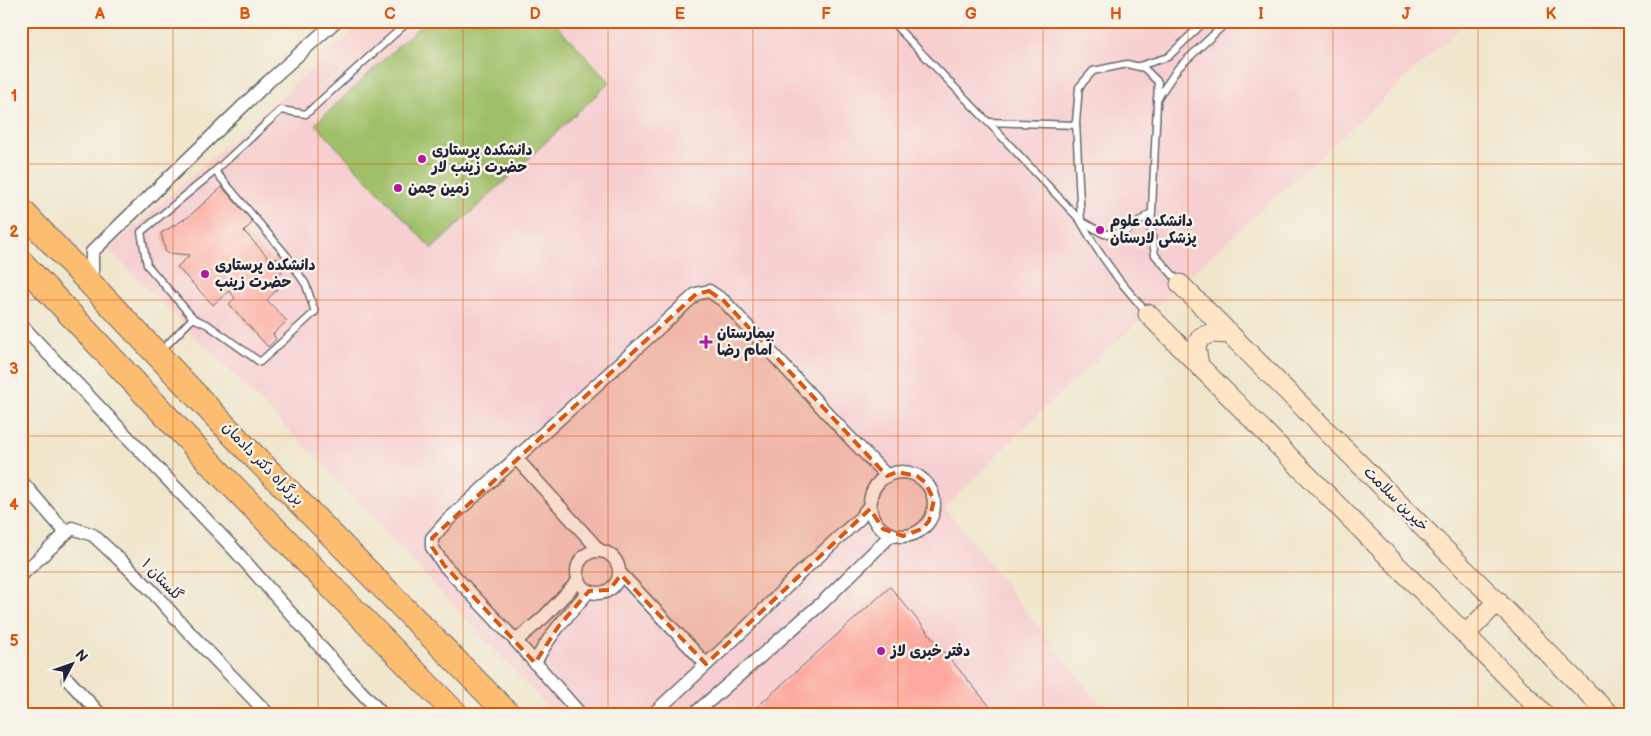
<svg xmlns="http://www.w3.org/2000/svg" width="1651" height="736" viewBox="0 0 1651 736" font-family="'Balsamiq Sans','Playpen Sans Arabic',sans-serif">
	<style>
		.built { fill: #f7cfd1 }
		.green { fill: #9fbf68; stroke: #607052 }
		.building { fill: #fda99f }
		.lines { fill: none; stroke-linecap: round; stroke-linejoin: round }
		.lane-casing { stroke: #6a676e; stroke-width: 9 }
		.street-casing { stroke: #6a676e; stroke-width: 15 }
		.secondary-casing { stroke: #6a676e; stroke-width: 21 }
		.highway-casing { stroke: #6a676e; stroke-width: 26 }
		.lane { stroke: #fff; stroke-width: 6 }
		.street { stroke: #fff; stroke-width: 12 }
		.secondary { stroke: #fee5c5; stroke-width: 19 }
		.highway { stroke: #fcbd6f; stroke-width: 24 }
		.marked { fill: #de560e; fill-opacity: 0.2; stroke: #de560e; stroke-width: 4; stroke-dasharray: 10 6; stroke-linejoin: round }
		.grid { fill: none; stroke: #de560e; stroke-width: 1; stroke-opacity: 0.55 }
		.poi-dot { fill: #b5179e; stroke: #f7f3e8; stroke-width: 2 }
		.labels { text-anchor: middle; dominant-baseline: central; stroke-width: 5; stroke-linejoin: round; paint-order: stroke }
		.poi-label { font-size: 15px; font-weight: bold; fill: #22223b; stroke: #f7f3e8; text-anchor: start }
		.street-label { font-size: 15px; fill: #22223b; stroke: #f7f3e8 }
		.neatline { fill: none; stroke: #de560e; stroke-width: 2 }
		.grid-label { font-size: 16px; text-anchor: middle; font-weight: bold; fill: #de560e }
	</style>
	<rect width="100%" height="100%" fill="#f7f3e8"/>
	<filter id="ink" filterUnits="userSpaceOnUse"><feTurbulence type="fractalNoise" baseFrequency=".02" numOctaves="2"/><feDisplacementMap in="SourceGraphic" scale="10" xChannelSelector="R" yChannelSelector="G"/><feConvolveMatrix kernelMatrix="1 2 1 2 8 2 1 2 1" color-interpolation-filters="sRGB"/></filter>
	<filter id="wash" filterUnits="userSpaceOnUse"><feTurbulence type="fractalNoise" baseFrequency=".0096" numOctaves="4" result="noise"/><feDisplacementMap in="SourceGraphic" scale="20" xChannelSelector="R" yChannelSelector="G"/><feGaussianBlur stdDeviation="1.12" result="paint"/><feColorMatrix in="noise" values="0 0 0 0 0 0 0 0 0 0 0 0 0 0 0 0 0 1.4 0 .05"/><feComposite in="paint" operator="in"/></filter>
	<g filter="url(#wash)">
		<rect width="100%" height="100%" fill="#efe6cc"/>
		<path class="built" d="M365,21h1103l-429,392 -94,95 163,207h-111l-107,-128 -142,128h-193l-243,-262 -203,-203z"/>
		<path class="green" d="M425,21h128l57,61 -178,167 -117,-125z"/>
		<g id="blocks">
			<g class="building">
				<path d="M222,187l31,35 -9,9 28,31 4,-4 9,10 -10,11 5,7 -13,14 20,21 -14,13 3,5 -8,8 -39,-43 6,-6 -6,-7 -16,14 -36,-38 13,-12 -24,-2 -5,-20 27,-16z"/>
				<path d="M890,587l107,128h-249z"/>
			</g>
		</g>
	</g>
	<g filter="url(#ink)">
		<use href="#blocks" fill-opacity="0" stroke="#6a676e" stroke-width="1"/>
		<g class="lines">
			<g class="lane-casing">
				<g id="lane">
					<path d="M891,21l97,101"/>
					<path d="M1139,66l29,-9 37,-36"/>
					<path d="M1157,99l21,-31 50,-47"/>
					<path d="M1076,125l-88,-3 93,99 23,13 20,-1 27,-20"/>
					<path d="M1147,313l-28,-33 -22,-31 -16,-27 -5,-100 3,-35 14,-16 34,-7 17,4 14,14 -7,148 4,25 25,28"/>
					<path d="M193,318l-46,-53 -6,-33 74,-61 66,-61 25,4 103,-93"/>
					<path d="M160,352l33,-34 15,7 52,37 55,-50 -9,-27 -19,-29 -72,-85"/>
				</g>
			</g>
			<g class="street-casing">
				<g id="street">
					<path d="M92,285v-33l177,-171 67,-60"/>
					<path d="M21,325l212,223 115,130 35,37"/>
					<path d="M516,458l83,92"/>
					<circle cx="902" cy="504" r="32"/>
					<path d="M21,481l45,52"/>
					<circle cx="598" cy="572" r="21"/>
					<path d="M620,573l86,91"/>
					<path d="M21,575l51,-47 21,7 27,25 32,31 33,37 84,87"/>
					<path d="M516,641l28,-24 35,-37"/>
					<path d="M535,663c13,-27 34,-49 54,-72"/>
					<path d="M68,680l33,35"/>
					<path d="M581,715l-65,-74 -72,-76 -12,-18v-9l15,-17 43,-39 206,-188 13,-3 15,10 125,136 38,39"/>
					<path d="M652,715l98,-91 48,-49 62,-57 9,-12 2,-6"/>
					<path d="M693,715l130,-113 69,-68"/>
				</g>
			</g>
			<g class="secondary-casing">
				<g id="secondary">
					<path d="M1180,284l430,431"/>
					<path d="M1148,314l397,401"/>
					<path d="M1199,366l-3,-20 5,-9 11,-4 18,1"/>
					<path d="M1466,634l32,-33"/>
				</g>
			</g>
			<g class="highway-casing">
				<g id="highway">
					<path d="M21,210l220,233 268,272"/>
					<path d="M21,262l194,206 242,247"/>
				</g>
			</g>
			<use href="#lane" class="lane"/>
			<use href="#street" class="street"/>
			<use href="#secondary" class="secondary"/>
			<use href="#highway" class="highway"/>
		</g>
	</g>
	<path class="marked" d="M709,291l15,10 163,175 10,-4 20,4 8,6 9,18 -5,21 -7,8 -19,7 -20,-7 -13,-20 -164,155 -85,-89 -12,15 -20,1 -31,36 -23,36 -91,-98 -12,-18v-9l264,-244z"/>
	<path class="grid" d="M173,21v694M318,21v694M463,21v694M608,21v694M753,21v694M898,21v694M1043,21v694M1188,21v694M1333,21v694M1478,21v694M21,164h1609M21,300h1609M21,436h1609M21,572h1609"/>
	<g class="poi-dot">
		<circle cx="422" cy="159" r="5"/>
		<circle cx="398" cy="188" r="5"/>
		<circle cx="1100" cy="230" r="5"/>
		<circle cx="205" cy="274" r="5"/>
		<path d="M703.5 334.5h5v5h5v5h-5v5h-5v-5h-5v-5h5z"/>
		<circle cx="881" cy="651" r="5"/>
	</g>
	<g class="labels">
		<g class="poi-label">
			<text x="432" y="150">دانشکده پرستاری<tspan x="432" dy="17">حضرت زینب لار</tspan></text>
			<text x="408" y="188">زمین چمن</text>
			<text x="1110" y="221">دانشکده علوم<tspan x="1110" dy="17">پزشکی لارستان</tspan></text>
			<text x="215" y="265">دانشکده پرستاری<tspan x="215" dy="17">حضرت زینب</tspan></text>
			<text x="717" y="333">بیمارستان<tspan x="717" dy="17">امام رضا</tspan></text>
			<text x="891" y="651">دفتر خبری لاز</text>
		</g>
		<g class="street-label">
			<text transform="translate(263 464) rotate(46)">بزرگراه دکتر دادمان</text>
			<text transform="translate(1396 499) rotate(45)">خیرین سلامت</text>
			<text transform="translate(162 580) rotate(46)">گلستان ۱</text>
		</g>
	</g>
	<rect width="1651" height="736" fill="none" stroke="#f7f3e8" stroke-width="55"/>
	<g transform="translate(72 664) rotate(49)" stroke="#f7f3e8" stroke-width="4" paint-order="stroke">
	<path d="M0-4L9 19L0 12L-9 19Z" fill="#22223b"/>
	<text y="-8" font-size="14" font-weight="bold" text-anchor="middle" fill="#22223b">N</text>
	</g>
	<rect x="28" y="28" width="1596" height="680" class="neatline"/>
	<g class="grid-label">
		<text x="100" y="19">A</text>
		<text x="245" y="19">B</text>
		<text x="390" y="19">C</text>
		<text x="535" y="19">D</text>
		<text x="680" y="19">E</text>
		<text x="826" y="19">F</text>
		<text x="971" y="19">G</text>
		<text x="1116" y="19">H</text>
		<text x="1261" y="19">I</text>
		<text x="1406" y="19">J</text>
		<text x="1551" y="19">K</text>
		<text x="14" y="101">1</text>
		<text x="14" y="237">2</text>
		<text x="14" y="374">3</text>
		<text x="14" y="510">4</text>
		<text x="14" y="646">5</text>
	</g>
</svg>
